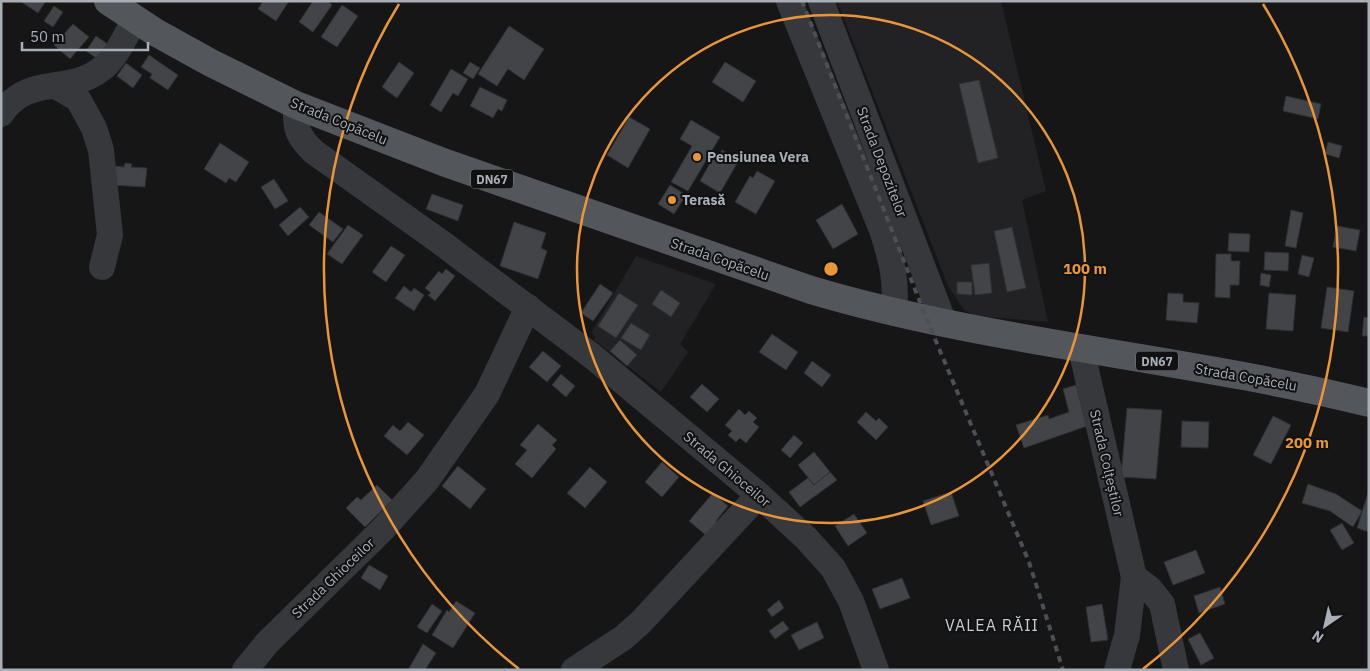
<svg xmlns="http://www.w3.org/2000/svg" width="1370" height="671" viewBox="0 0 1370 671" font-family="'IBM Plex Sans',sans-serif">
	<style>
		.built { fill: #222224 }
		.building { fill: #424447; stroke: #303033 }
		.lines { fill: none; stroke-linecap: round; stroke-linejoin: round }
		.minor { stroke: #37383c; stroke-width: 26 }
		.major { stroke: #53565b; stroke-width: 28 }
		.rail { stroke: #4c4f53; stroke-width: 4; stroke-dasharray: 6 5; stroke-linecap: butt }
		.ring { fill: none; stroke: #e7963e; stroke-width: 2.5 }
		.poi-dot { fill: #e7963e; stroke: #111112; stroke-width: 2 }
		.labels { text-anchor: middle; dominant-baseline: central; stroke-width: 4; stroke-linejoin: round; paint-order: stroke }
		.shield { fill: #111112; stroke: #7b8086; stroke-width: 1 }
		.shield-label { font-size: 12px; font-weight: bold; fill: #a8afb7 }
		.street-label { font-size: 14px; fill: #a8afb7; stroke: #111112 }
		.poi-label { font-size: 14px; font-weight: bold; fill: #a8afb7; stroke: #111112; text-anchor: start }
		.quarter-label { font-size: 16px; letter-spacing: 1px; fill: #c9cdd3; stroke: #111112 }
		.centre { fill: #e7963e; stroke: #111112; stroke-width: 2.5 }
		.ring-label { font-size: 15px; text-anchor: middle; font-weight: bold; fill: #e7963e; stroke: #111112; stroke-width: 4; stroke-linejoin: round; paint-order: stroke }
	</style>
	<rect width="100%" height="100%" fill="#161617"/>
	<g class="built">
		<path d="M837,1h164l45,190 -24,9 26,122 -72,-6 -12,-6 -16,-24z"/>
		<path d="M636,256l80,28 -36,60 8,8 -27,40 -67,-52 1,-3 -4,-4z"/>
	</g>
	<g class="building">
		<path d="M20,1h26l-8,12z"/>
		<path d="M263,1h26l-13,20 -18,-12z"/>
		<path d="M313,1h15l4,4 -19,27 -14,-10z"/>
		<path d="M342,5l16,11 -21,31 -16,-10z"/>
		<path d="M54,6l9,6 -10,15 -9,-6z"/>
		<path d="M73,24l16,13 -19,22 -16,-14z"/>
		<path d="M509,26l35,23 -20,31 -16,-11 -11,17 -19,-12z"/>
		<path d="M96,36l13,9 -10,15 -13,-9z"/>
		<path d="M149,55l29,20 -10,15 -18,-12 2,-4 -11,-7z"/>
		<path d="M399,62l15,11 -17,25 -15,-11z"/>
		<path d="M470,62l10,6 -7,11 -10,-6z"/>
		<path d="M725,62l31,19 -13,21 -31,-20z"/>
		<path d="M126,63l16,12 -9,13 -16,-12z"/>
		<path d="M451,69l17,10 -10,17 -5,-3 -12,19 -11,-7z"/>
		<path d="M979,80l19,78 -20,5 -19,-79z"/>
		<path d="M480,87l27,13 -5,11 -4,-2 -5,9 -23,-12z"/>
		<path d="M1286,96l35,8 -3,15 -35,-8z"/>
		<path d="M629,117l21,12 -22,39 -21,-13z"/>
		<path d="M691,120l29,17 -32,54 -17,-9 21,-36 -12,-7z"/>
		<path d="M1328,142l14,4 -3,12 -14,-4z"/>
		<path d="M220,143l29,19 -13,20 -7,-4 -3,5 -22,-14z"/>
		<path d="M722,150l17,10 -19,33 -20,-12 14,-25 4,1z"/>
		<path d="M125,163l7,1 -1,3 16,1 -2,19 -33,-2 1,-19 11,1z"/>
		<path d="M757,171l18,10 -19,33 -21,-12 15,-26 3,2z"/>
		<path d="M274,179l14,22 -13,8 -14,-22z"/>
		<path d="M670,185l16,10 -12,19 -16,-10z"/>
		<path d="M432,194l31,11 -5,16 -32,-12z"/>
		<path d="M842,204l16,30 -25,15 -17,-29z"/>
		<path d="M300,207l9,10 -21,19 -9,-11z"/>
		<path d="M1291,210l12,3 -7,35 -11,-2z"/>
		<path d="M319,212l24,17 -10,13 -24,-17z"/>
		<path d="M514,222l32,11 -5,15 6,3 -9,28 -38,-13z"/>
		<path d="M348,225l15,10 -21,29 -15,-10z"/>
		<path d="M1337,226l23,4 -4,21 -23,-4z"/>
		<path d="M1012,227l14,61 -19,4 -13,-61z"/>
		<path d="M1229,233l21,1 -1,18 -21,-1z"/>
		<path d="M391,246l14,9 -19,27 -14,-10z"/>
		<path d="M1265,252l24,1 -1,18 -24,-1z"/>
		<path d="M1216,254h15v7h9l-1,24h-9v13l-15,-1z"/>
		<path d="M1302,255l12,3 -5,19 -11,-3z"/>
		<path d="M989,263l3,30 -17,2 -4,-30z"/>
		<path d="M446,269l9,7 -20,25 -7,-6 3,-2 -6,-5 14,-17 3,3z"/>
		<path d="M1261,273l10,2 -2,12 -9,-2z"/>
		<path d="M957,282h15v13l-15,-1z"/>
		<path d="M600,284l13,9 -20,28 -12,-8z"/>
		<path d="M404,286l7,6 3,-4 10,7 -10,16 -19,-13z"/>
		<path d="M1327,287l27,4 -6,41 -27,-4z"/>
		<path d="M661,290l19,13 -9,14 -19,-13z"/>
		<path d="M619,293l19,12 -22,33 -18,-12z"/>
		<path d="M1168,293l15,1v8l16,1 -2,20 -31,-3z"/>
		<path d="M1269,293l27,2 -3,36 -27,-2z"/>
		<path d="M1364,317l5,1v18h-7z"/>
		<path d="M631,323l19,12 -9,15 -20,-12z"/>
		<path d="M772,334l26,18 -12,18 -27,-18z"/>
		<path d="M620,340l17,15 -10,11 -17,-15z"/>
		<path d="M543,351l18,15 -14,16 -18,-15z"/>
		<path d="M812,361l19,14 -9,12 -18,-14z"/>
		<path d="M561,374l14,12 -9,11 -14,-12z"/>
		<path d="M702,384l17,15 -12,13 -17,-15z"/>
		<path d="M1076,385l11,41 -63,22 -8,-23 32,-10 1,4 20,-7 -6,-23z"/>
		<path d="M1127,408l35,2 -6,69 -35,-2z"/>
		<path d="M739,409l6,6 4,-4 8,7 -4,4 6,5 -13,16 -6,-5 -4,4 -8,-7 4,-4 -7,-6z"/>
		<path d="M866,412l10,9 3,-3 9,9 -12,13 -19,-18z"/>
		<path d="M1273,416l18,9 -20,39 -18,-9z"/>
		<path d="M1182,421l27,1 -1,26 -27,-1z"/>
		<path d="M408,422l16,13 -17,20 -23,-19 9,-11 7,6z"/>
		<path d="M538,424l19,16 -5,5 4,4 -24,29 -17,-14 12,-14 -7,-5z"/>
		<path d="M794,435l9,8 -13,15 -9,-8z"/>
		<path d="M814,452l16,20 -16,13 -16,-20z"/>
		<path d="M662,462l17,15 -17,20 -17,-15z"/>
		<path d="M458,466l28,23 -16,20 -28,-23z"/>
		<path d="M590,467l17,15 -22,26 -18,-15z"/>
		<path d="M830,472l7,8 -37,27 -11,-15 19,-14 6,7z"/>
		<path d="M1308,484l28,10 26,17 -9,16 -23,-16 -28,-8z"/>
		<path d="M377,485l15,15 -27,27 -19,-19 11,-11 4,3z"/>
		<path d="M1369,490v42l-12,-4z"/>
		<path d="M951,492l8,24 -28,9 -8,-24z"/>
		<path d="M713,493l15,13 -12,15 3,2 -11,14 -19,-16z"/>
		<path d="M854,514l13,19 -19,13 -13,-20z"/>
		<path d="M1342,523l12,20 -12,7 -12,-20z"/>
		<path d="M1196,550l9,23 -32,12 -9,-23z"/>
		<path d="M369,565l19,11 -8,14 -19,-12z"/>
		<path d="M902,578l8,20 -30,11 -8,-20z"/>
		<path d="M1220,587l5,17 -26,9 -5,-17z"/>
		<path d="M779,600l5,8 -12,9 -5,-7z"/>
		<path d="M456,601l19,12 -22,35 -21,-13 15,-25 2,2z"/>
		<path d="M432,604l10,7 -15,22 -10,-6z"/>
		<path d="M1102,604l6,36 -17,2 -5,-35z"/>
		<path d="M783,621l6,8 -14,10 -6,-8z"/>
		<path d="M817,622l7,16 -25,12 -8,-15z"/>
		<path d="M1200,633l14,25 -13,7 -13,-26z"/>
		<path d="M423,644l13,9 -11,17h-17z"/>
	</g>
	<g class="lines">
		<g class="minor">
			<path d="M789,1l93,229c10,31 15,51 12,83"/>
			<path d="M821,1l123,322"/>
			<path d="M56,86l22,13 16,29 7,22 9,85 -8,32"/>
			<path d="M296,105c-1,23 1,31 18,47l125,89 153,115 167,139 47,43 27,30 18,33 25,69"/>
			<path d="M1,114c27,-40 65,-19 99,-44 17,-12 25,-34 35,-51"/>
			<path d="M1081,349l53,228 16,12 12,15 14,66"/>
			<path d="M245,670l22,-27 115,-113 45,-50 60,-86 41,-87"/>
			<path d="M574,670l49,-32 18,-16 118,-127"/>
			<path d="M1117,670l10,-35 7,-58"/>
		</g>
		<path class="major" d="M108,1l47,31 56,31 85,42 147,57 368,128c182,54 374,67 558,113"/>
		<path class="rail" d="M802,1l125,319 102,242 34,108"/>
	</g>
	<g class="ring">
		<circle cx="831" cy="269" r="254"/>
		<path d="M519 669A507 507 0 0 1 399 4M1263 4A507 507 0 0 1 1143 669"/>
	</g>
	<g class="poi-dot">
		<circle cx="697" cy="157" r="5"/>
		<circle cx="672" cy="200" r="5"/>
	</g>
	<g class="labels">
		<g class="shield">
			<rect x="471" y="169.5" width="42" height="19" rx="4"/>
			<rect x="1136" y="351.5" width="42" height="19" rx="4"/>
		</g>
		<g class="shield-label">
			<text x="492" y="179">DN67</text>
			<text x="1157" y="361">DN67</text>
		</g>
		<g class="street-label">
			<text transform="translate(339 121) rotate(22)">Strada Copăcelu</text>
			<text transform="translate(882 162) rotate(69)">Strada Depozitelor</text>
			<text transform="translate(720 259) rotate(19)">Strada Copăcelu</text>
			<text transform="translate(1246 377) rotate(10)">Strada Copăcelu</text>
			<text transform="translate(1107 463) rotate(77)">Strada Colțeștilor</text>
			<text transform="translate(727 469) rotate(40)">Strada Ghioceilor</text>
			<text transform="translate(333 578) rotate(-44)">Strada Ghioceilor</text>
		</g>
		<g class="poi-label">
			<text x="707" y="157">Pensiunea Vera</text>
			<text x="682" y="200">Terasă</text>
		</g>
		<g class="quarter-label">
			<text x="992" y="625">VALEA RĂII</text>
		</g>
	</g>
	<circle cx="831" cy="269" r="8" class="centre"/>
	<g class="ring-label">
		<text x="1085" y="274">100 m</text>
		<text x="1307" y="448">200 m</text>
	</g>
	<rect width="1370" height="671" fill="none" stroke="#a8afb7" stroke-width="5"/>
	<g transform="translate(1325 626) rotate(214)" stroke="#111112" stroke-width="4" paint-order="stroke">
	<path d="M0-4L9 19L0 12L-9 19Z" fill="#a8afb7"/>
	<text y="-8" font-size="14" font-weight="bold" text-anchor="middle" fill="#a8afb7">N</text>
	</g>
	<path d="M22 42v8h126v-8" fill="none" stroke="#a8afb7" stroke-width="2.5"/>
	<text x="30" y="42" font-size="15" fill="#a8afb7" stroke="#111112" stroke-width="4" paint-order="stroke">50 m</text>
</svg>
